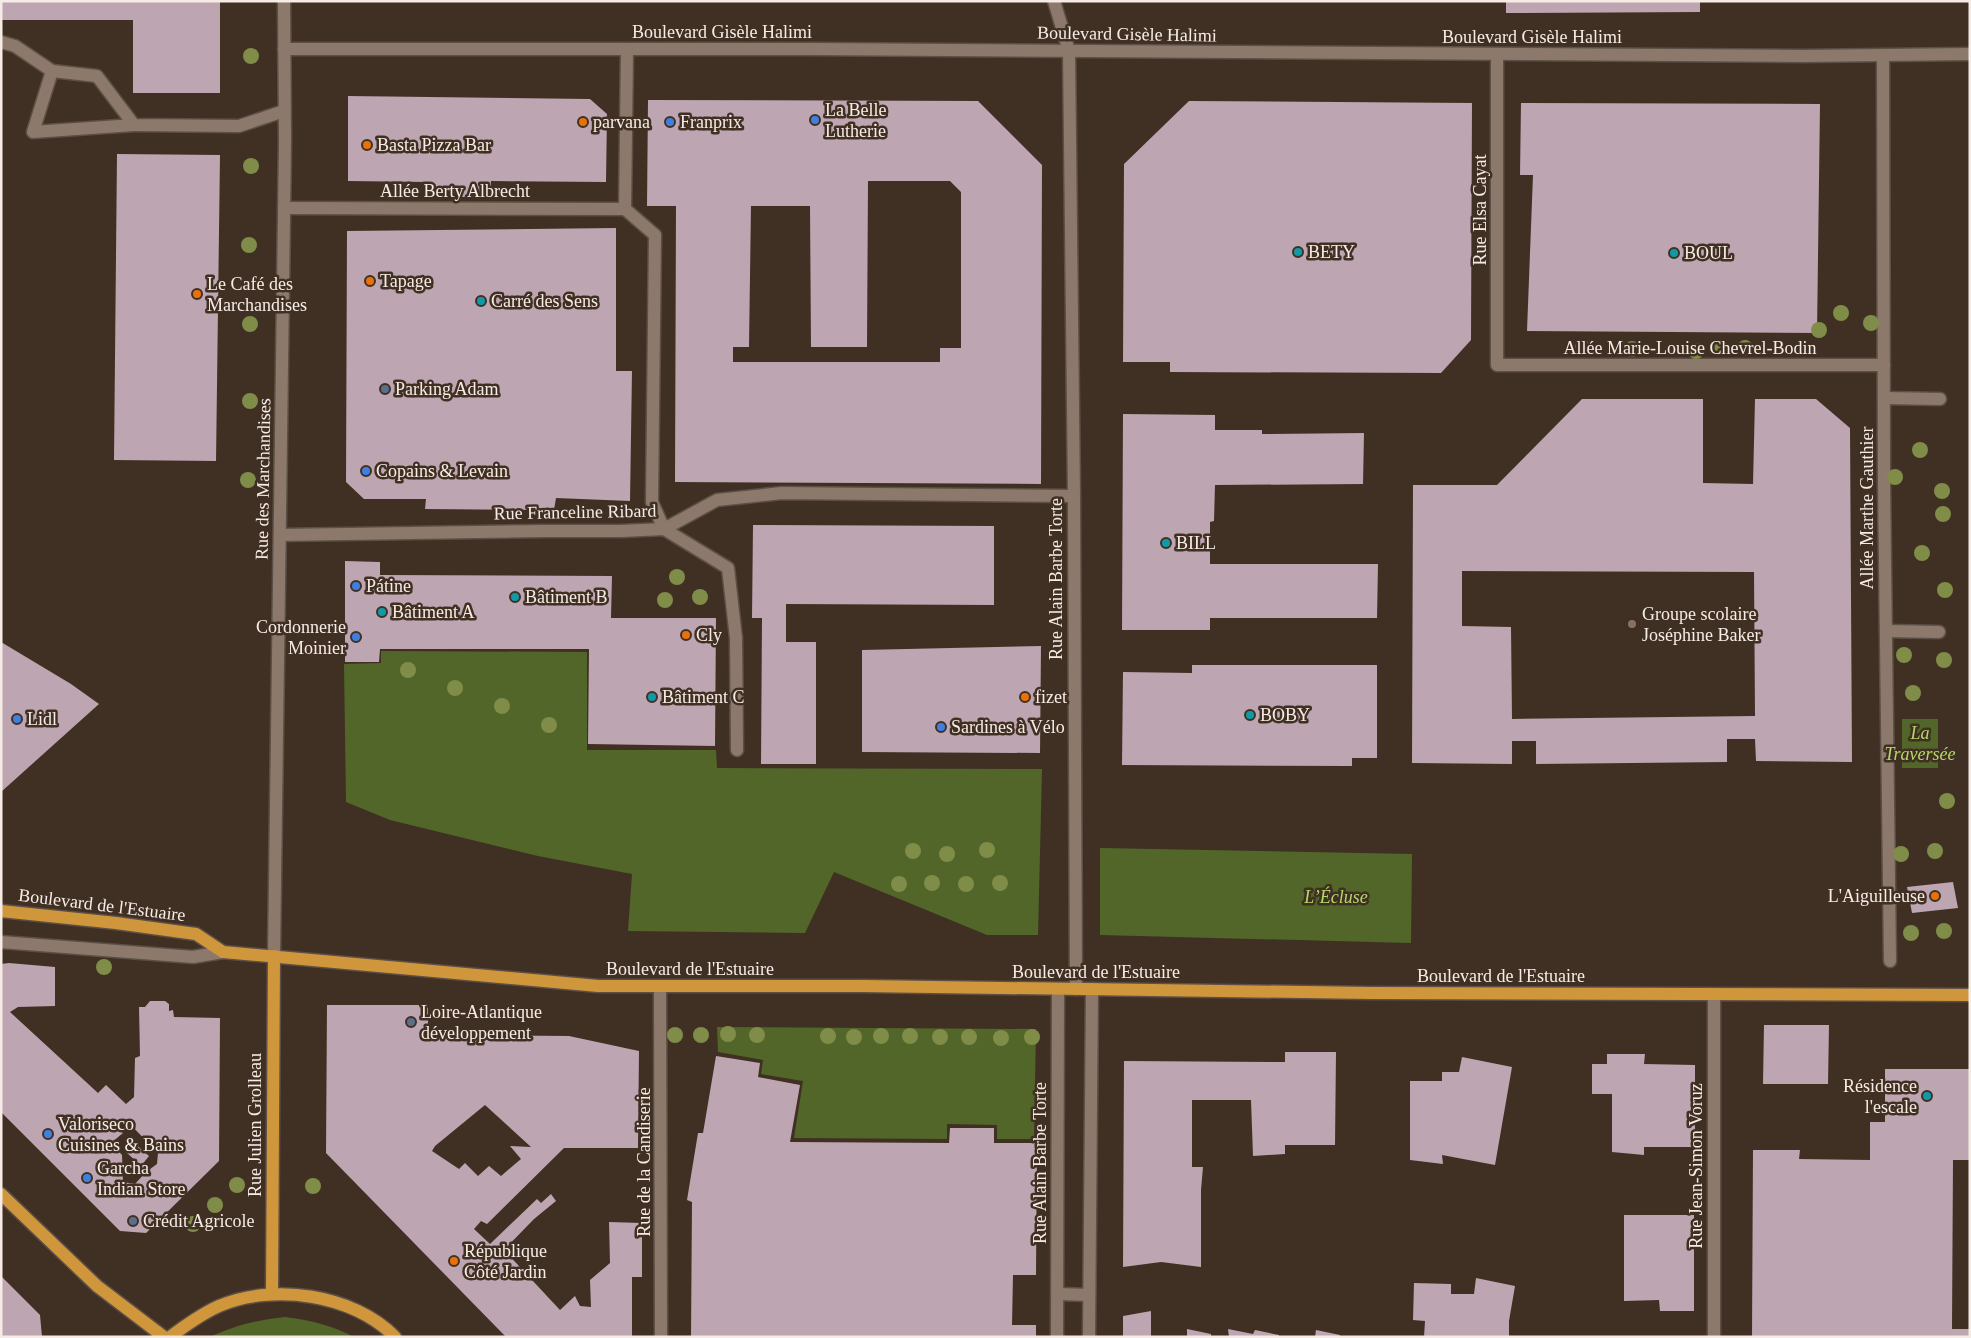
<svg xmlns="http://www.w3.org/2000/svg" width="1971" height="1338" viewBox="0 0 1971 1338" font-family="'Times New Roman',serif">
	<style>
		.green { fill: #526629 }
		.building { fill: #bda5b1; fill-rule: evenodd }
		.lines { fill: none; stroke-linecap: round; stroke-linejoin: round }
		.minor-casing { stroke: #5d4f45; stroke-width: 15 }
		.major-casing { stroke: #5d4f45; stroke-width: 15 }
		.minor { stroke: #8c796c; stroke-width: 12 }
		.major { stroke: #d0963b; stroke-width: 12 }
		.tree { fill: #7f8d48 }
		.shop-dot { fill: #3f7fe0; stroke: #403024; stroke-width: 2 }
		.food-dot { fill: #e8710a; stroke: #403024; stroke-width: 2 }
		.culture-dot { fill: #0f9aa8; stroke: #403024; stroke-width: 2 }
		.service-dot { fill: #5c6f8a; stroke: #403024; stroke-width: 2 }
		.education-dot { fill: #8d6e63; stroke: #403024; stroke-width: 2 }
		.labels { text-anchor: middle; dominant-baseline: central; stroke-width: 5; stroke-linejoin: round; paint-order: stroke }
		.street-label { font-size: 18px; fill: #f7ece5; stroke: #403024 }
		.poi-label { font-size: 18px; fill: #f7ece5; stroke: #403024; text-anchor: start }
		.park-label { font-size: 18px; font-style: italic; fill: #b3d966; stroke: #403024 }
	</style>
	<rect width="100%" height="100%" fill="#403024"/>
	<g class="green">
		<path d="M381,651l206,1v98h129l1,18 325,1 -4,166h-51l-153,-63 -29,61 -177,-2 4,-57 -94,-18 -148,-36 -44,-18 -2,-138 37,-1z"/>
		<rect x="1902" y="719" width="36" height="49"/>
		<path d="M1100,848l312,6 -1,89 -311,-8z"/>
		<path d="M717,1027l319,2 -2,110h-37v-14l-50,-1v15l-153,-1 9,-57 -42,-7 2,-14 -45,-8z"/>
		<path d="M285,1317c25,3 46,8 69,20h-144c25,-12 48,-17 75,-20z"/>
	</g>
	<g class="building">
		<path d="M1,1h219v92h-87v-73h-132z"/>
		<path d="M1506,1h194v11l-194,1z"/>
		<path d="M348,96l242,3 17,15 -1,68 -115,-1 -1,16h-62v-15l-80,-1z"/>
		<path d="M648,100l330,1 64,64 -1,319 -366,-2 1,-276h-29zM868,181h82l11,11v156h-21v14h-207v-15h16l2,-141h59l1,141h56z"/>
		<path d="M1189,101l283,2 -1,237 -30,33 -271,-1v-10h-47l1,-198z"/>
		<path d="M1521,103l299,1 -3,229 -290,-2 6,-156h-13z"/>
		<path d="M117,154l103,1 -4,306 -102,-1z"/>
		<path d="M616,228v143h16l-2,130 -74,-3 -2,12 -129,-1 1,-10h-62l-18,-17 1,-251z"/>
		<path d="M1582,399h121v84l50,1 2,-85h61l34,29 2,334 -96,-1 -1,-22h-28v23l-191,2v-23h-24v23l-100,-1 1,-278h84zM1462,571l292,1 1,144 -243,3 -1,-92 -49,-1z"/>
		<path d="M1123,414l92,1v15h47v4l102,-1 -1,51 -148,1 -1,36 -4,1v42h168l-1,54h-167v12h-88z"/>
		<path d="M753,525l241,1v79l-208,-1v38h30v122h-55l1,-146h-10z"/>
		<path d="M345,561l35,1v13l232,1 -1,42h105l-1,128 -127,-2 1,-95h-209l-1,13h-34z"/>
		<path d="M1,642l70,42 28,20 -98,88z"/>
		<path d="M1041,646l-1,107 -178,-1v-102z"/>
		<path d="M1192,665h185v93h-25v8l-230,-1 1,-93 69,1z"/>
		<path d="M1953,882l5,26 -46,5 -5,-26z"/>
		<path d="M9,963l46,4v39l-37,1 -8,5 88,81 8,-8 20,19 8,-7 1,-39 5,-2 -1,-49h6l5,-6h15l4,3v7l4,-1 1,7 46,1 -1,143 -73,72 -26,-2 -119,-119v-148zM125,1119l33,34 -1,11 -11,8 -11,12 -12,-2 -1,-27 -11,-12 12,-10 -6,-7z"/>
		<path d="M327,1005h101v30l141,1 70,15 -1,97h-74l-77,76 -6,-3 -7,8 16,15 47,-45 4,4 10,-9 5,7 -22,18 -30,31 56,60 15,-14 5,10 11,1 -1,-27 20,-17 -1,-41 33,1v54h-10v60h-126l-180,-184zM485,1105l46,42 -21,-1 11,13 -20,17 -12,-10 -11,10 -13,-13 -6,6 -27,-18 3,-5z"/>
		<path d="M1764,1025h65l-1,59h-65z"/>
		<path d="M1285,1052h51l-1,93h-50v9l-32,2 -2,-56h-59v67h11l-2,23v77l-40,-5 -38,5 1,-206 161,1z"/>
		<path d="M1607,1054h38l-1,10 51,1v82h-51v8l-32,-3v-58h-20v-30h15z"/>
		<path d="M716,1056l44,7 -2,14 42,8 -10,57 159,1 1,-15h44v15h43l-1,132h-23l-1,50h24v12h-345l1,-135 -5,-2 11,-67h5z"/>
		<path d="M1462,1057l50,10 -17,98 -53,-10 1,9 -33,-4v-79h32v-9h17z"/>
		<path d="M1885,1069h85v91h-17l-1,169h18v8h-218l1,-187h47l-1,9 71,1v-38h15z"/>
		<path d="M134,1143l15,13 -8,10 -16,-15z"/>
		<path d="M1624,1215h70v96h-34l-1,-11 -35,1z"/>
		<path d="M1,1276l39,39 2,22h-41z"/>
		<path d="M1476,1278l39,8 -6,35v16h-85l1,-16 -12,-1 1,-37 37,1v10h23z"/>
		<path d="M1151,1311v26h-28v-21z"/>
		<path d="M1187,1329l24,5v3h-24z"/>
		<path d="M1228,1329l25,5 2,-4 24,5v2h-50z"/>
		<path d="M1316,1330l24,5v2h-25z"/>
	</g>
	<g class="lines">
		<g class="minor-casing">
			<g id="minor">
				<path d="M1054,1l15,50 5,445 2,493"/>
				<path d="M1,42l14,4 37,25 45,5 37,49 105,1 45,-15"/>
				<path d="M284,49h530l987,7 169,-2"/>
				<path d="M627,50l-2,159 30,26 -3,267 12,27 64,39 8,70 1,112"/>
				<path d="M1497,55v310h387"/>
				<path d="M1883,55l1,426 6,480"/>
				<path d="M52,71l-19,61 101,-7"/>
				<path d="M284,208l341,1"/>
				<path d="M1884,398l56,1"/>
				<path d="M280,535l263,-4h78l43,-2 53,-29 65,-7 292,3"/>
				<path d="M1886,631l53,1"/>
				<path d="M1,942l192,15 30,-5"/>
				<path d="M274,956l11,-815 -1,-140"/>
				<path d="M660,987l1,350"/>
				<path d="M1714,995v342"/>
				<path d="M1058,1294l31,1"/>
				<path d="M1057,1337l1,-348"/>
				<path d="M1089,1337l3,-348"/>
			</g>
		</g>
		<g class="major-casing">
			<g id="major">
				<path d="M1,911l115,12 80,11 27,18 375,34h265l508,7 599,2"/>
				<path d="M1,1194l96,92 67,51"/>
				<path d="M272,1294l2,-338"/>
				<path d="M170,1337c16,-12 31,-23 49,-31 54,-23 134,-12 176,31"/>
			</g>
		</g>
		<use href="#minor" class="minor"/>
		<use href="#major" class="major"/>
	</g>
	<g class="tree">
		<circle cx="251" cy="56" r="8"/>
		<circle cx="251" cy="166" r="8"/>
		<circle cx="249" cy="245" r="8"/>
		<circle cx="1841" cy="313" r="8"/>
		<circle cx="1871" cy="323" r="8"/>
		<circle cx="250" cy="324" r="8"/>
		<circle cx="1819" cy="330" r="8"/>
		<circle cx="1583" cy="348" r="8"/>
		<circle cx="1720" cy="348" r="8"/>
		<circle cx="1745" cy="348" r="8"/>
		<circle cx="1632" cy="349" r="8"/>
		<circle cx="1696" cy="351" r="8"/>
		<circle cx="250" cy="401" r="8"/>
		<circle cx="1920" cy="450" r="8"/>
		<circle cx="1895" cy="477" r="8"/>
		<circle cx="248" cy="480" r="8"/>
		<circle cx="1942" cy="491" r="8"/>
		<circle cx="1943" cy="514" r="8"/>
		<circle cx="1922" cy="553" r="8"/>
		<circle cx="677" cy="577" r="8"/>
		<circle cx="1945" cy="590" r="8"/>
		<circle cx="700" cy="597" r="8"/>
		<circle cx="665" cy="600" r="8"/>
		<circle cx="1904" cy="655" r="8"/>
		<circle cx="1944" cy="660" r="8"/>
		<circle cx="408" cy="670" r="8"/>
		<circle cx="455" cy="688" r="8"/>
		<circle cx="1913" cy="693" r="8"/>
		<circle cx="502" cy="706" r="8"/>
		<circle cx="549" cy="725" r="8"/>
		<circle cx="1947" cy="801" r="8"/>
		<circle cx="987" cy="850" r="8"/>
		<circle cx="913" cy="851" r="8"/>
		<circle cx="1935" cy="851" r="8"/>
		<circle cx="947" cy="854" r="8"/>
		<circle cx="1901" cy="854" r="8"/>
		<circle cx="932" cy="883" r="8"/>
		<circle cx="1000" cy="883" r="8"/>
		<circle cx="899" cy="884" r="8"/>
		<circle cx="966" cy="884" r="8"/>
		<circle cx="1944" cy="931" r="8"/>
		<circle cx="1911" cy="933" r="8"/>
		<circle cx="104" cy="967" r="8"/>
		<circle cx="728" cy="1034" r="8"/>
		<circle cx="675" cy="1035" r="8"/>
		<circle cx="701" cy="1035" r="8"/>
		<circle cx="757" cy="1035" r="8"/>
		<circle cx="828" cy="1036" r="8"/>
		<circle cx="881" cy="1036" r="8"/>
		<circle cx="910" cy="1036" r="8"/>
		<circle cx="854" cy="1037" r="8"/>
		<circle cx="940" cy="1037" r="8"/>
		<circle cx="969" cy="1037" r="8"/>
		<circle cx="1032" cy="1037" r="8"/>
		<circle cx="1001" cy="1038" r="8"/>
		<circle cx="237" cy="1185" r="8"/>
		<circle cx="313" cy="1186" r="8"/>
		<circle cx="215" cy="1205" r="8"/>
		<circle cx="193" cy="1224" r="8"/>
	</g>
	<g class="shop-dot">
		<circle cx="815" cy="120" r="5"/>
		<circle cx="670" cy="122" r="5"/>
		<circle cx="366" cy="471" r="5"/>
		<circle cx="356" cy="586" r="5"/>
		<circle cx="356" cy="637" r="5"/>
		<circle cx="17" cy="719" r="5"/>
		<circle cx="941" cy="727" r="5"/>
		<circle cx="48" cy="1134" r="5"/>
		<circle cx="87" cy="1178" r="5"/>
	</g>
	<g class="food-dot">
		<circle cx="583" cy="122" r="5"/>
		<circle cx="367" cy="145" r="5"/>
		<circle cx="370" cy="281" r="5"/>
		<circle cx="197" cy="294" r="5"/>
		<circle cx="686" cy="635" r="5"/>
		<circle cx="1025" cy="697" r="5"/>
		<circle cx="1935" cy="896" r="5"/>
		<circle cx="454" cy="1261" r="5"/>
	</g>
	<g class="culture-dot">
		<circle cx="1298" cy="252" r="5"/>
		<circle cx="1674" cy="253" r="5"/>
		<circle cx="481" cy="301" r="5"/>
		<circle cx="1166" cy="543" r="5"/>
		<circle cx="515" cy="597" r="5"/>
		<circle cx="382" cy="612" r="5"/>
		<circle cx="652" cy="697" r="5"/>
		<circle cx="1250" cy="715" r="5"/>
		<circle cx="1927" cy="1096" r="5"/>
	</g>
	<g class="service-dot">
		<circle cx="385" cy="389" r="5"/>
		<circle cx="411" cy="1022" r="5"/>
		<circle cx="133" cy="1221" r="5"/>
	</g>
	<circle class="education-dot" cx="1632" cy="624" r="5"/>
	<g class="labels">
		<g class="street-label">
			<text x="722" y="32">Boulevard Gisèle Halimi</text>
			<text transform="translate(1127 34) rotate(1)">Boulevard Gisèle Halimi</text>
			<text x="1532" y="37">Boulevard Gisèle Halimi</text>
			<text x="455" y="191">Allée Berty Albrecht</text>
			<text transform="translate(1480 210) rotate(-90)">Rue Elsa Cayat</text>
			<text x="1690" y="348">Allée Marie-Louise Chevrel-Bodin</text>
			<text transform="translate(263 479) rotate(-89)">Rue des Marchandises</text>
			<text transform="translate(1867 508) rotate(-90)">Allée Marthe Gauthier</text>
			<text transform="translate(575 512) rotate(-1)">Rue Franceline Ribard</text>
			<text transform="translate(1056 579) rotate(-90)">Rue Alain Barbe Torte</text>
			<text transform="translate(102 905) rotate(7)">Boulevard de l'Estuaire</text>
			<text x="690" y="969">Boulevard de l'Estuaire</text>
			<text x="1096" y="972">Boulevard de l'Estuaire</text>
			<text x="1501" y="976">Boulevard de l'Estuaire</text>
			<text transform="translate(255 1125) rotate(-90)">Rue Julien Grolleau</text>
			<text transform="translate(644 1162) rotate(-90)">Rue de la Candiserie</text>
			<text transform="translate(1040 1163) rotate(-90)">Rue Alain Barbe Torte</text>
			<text transform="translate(1696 1166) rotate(-90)">Rue Jean-Simon Voruz</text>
		</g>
		<g class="poi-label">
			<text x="825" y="110">La Belle<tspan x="825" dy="21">Lutherie</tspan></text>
			<text x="593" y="122">parvana</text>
			<text x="680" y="122">Franprix</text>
			<text x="377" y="145">Basta Pizza Bar</text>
			<text x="1308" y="252">BETY</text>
			<text x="1684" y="253">BOUL</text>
			<text x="380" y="281">Tapage</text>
			<text x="207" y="284">Le Café des<tspan x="207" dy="21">Marchandises</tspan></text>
			<text x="491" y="301">Carré des Sens</text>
			<text x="395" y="389">Parking Adam</text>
			<text x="376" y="471">Copains &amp; Levain</text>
			<text x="1176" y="543">BILL</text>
			<text x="366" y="586">Pátine</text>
			<text x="525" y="597">Bâtiment B</text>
			<text x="392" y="612">Bâtiment A</text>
			<text x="1642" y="614">Groupe scolaire<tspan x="1642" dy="21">Joséphine Baker</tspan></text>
			<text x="346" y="627" text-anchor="end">Cordonnerie<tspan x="346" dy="21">Moinier</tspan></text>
			<text x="696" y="635">Cly</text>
			<text x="662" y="697">Bâtiment C</text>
			<text x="1035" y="697">fizet</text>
			<text x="1260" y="715">BOBY</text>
			<text x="27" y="719">Lidl</text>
			<text x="951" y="727">Sardines à Vélo</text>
			<text x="1925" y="896" text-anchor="end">L'Aiguilleuse</text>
			<text x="421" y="1012">Loire-Atlantique<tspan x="421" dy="21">développement</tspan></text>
			<text x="1917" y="1086" text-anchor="end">Résidence<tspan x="1917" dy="21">l'escale</tspan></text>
			<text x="58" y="1124">Valoriseco<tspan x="58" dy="21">Cuisines &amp; Bains</tspan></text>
			<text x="97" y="1168">Garcha<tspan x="97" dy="21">Indian Store</tspan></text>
			<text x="143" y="1221">Crédit Agricole</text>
			<text x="464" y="1251">République<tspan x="464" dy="21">Côté Jardin</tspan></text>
		</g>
		<g class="park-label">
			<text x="1920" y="733">La<tspan x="1920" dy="21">Traversée</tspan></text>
			<text x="1336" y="897">L’Écluse</text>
		</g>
	</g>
	<rect width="1971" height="1338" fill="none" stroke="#f7ece5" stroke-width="5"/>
</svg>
